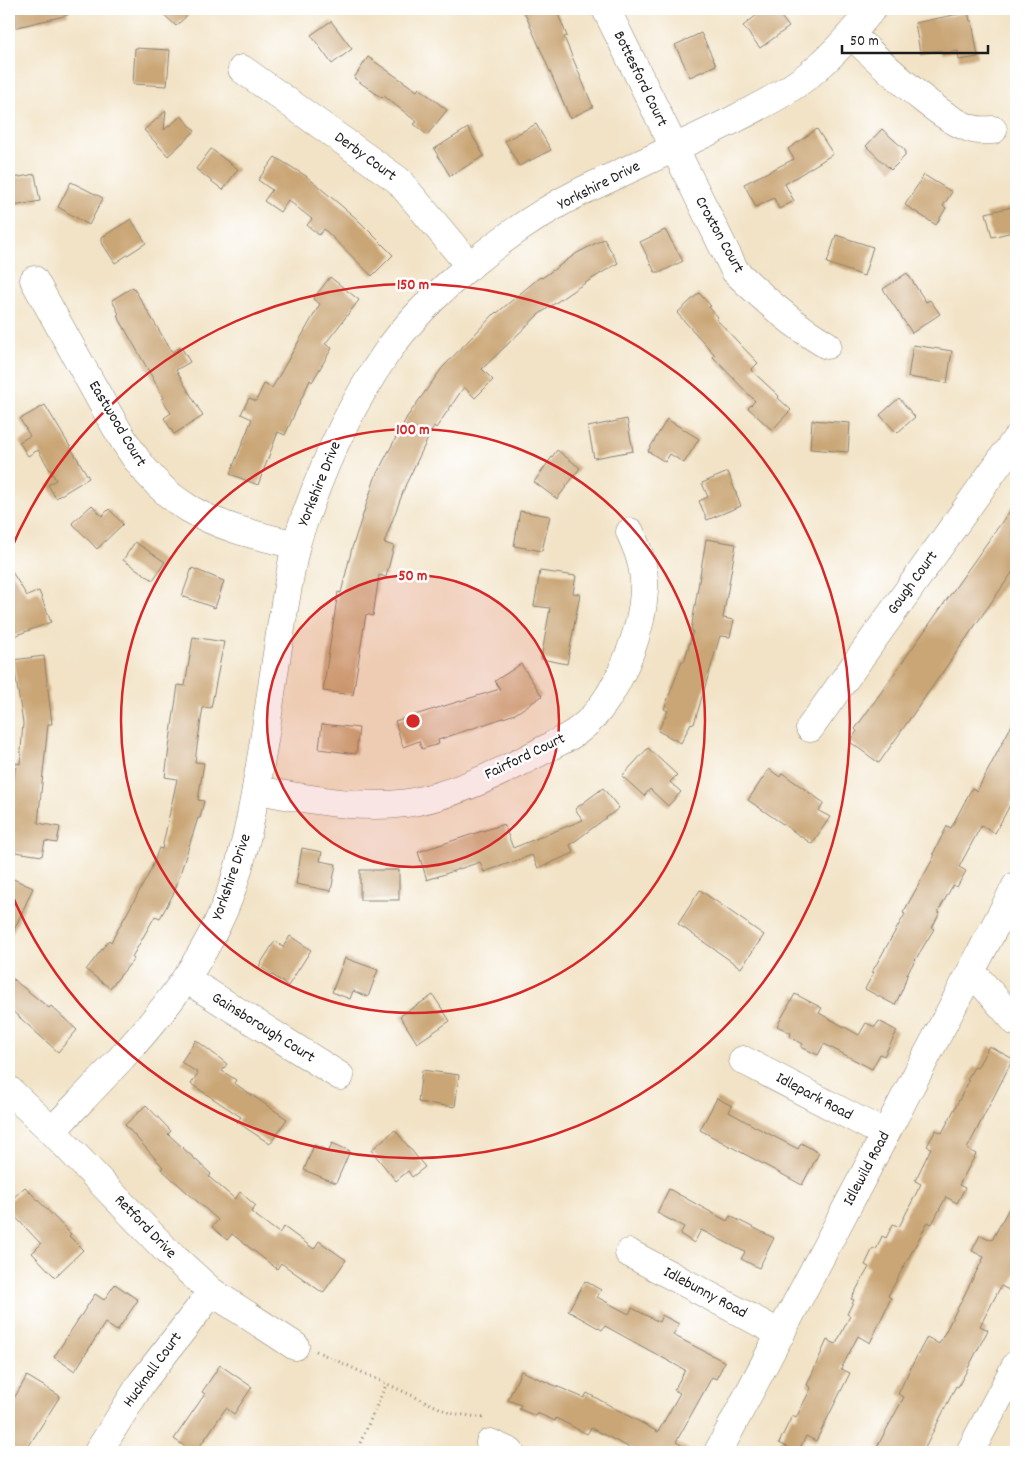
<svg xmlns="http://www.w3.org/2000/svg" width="1025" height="1461" viewBox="0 0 1025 1461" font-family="Dekko,sans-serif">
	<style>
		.building { fill: #caa676 }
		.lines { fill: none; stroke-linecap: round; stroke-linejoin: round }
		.minor-casing { stroke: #878071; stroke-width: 29 }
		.path { stroke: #878071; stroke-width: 3; stroke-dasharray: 1 4; stroke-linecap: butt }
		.minor { stroke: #fff; stroke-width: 28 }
		.ring { fill: none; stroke: #d62828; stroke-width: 2.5 }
		.labels { text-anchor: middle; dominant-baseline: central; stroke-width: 5; stroke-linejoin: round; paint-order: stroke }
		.street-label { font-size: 16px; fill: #1c1c1c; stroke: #fff }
		.centre { fill: #d62828; stroke: #fff; stroke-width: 2.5 }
		.ring-label { font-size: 15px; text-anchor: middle; font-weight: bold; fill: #d62828; stroke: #fff; stroke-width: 5; stroke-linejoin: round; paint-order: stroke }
	</style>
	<rect width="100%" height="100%" fill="#fff"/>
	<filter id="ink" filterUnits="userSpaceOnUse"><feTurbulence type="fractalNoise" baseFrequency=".02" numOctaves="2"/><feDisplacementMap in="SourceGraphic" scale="10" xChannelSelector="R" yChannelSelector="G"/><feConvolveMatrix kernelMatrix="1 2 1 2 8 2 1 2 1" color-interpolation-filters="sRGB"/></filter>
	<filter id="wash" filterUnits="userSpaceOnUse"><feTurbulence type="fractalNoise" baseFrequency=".0096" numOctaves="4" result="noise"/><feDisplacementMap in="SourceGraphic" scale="20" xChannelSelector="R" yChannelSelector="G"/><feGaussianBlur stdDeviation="1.12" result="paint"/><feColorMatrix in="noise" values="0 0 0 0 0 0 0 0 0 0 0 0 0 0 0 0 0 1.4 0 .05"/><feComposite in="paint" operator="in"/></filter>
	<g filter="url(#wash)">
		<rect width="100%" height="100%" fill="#f2e3c6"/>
		<g id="blocks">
			<g class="building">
				<path d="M9,9h58l1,6 -59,14z"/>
				<path d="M158,9h36l-18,17z"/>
				<path d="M523,9h33l11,27 -3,1 29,70 -23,11z"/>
				<path d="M752,9h23l14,18 -29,21 -17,-22 14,-11z"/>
				<path d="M968,12l2,9h2l6,36 -19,3 -1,-9 -16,3 -1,-4 -21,3 -5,-30z"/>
				<path d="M331,21l21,28 -20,15 -21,-29z"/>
				<path d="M701,33l15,32 -26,12 -15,-32z"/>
				<path d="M135,48l35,2 -3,36 -34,-2z"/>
				<path d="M368,57l49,34 2,-3 28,22 -20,25 -13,-11 3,-2 -33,-26 -2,2 -28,-20z"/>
				<path d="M166,111l-2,19 17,-14 14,15 -27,25 -24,-26z"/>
				<path d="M536,124l15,26 -32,16 -14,-25z"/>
				<path d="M468,128l16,28 -34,20 -16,-27z"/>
				<path d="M817,129l16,25 -48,30 9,17 -15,8 -5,-11 -18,9 -12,-23 50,-25 -6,-10z"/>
				<path d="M882,129l23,21v6l-14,14 -25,-24z"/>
				<path d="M211,149l27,20 -15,21 -27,-21z"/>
				<path d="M275,157l31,19 51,43 36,36 -21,21 -48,-47 -5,6 -12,-10 5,-6 -24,-19 -8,12 -16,-11 8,-11 -14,-10z"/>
				<path d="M35,174l5,27 -31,6v-28z"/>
				<path d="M924,175l28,17 -9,14 3,2 -10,17 -31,-20z"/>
				<path d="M71,182l32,16 -14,27 -31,-18z"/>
				<path d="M1016,206v25l-24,6 -6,-24z"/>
				<path d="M131,219l15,24 -31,20 -13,-20v-6z"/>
				<path d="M665,230l18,31 -22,11h-6l-15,-30z"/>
				<path d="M836,235l37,12 -9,29 -37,-13z"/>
				<path d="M604,239l14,24 -41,25 -39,27 -56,54 11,11 -18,18 -11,-11 -28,41 -2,-2 -28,58 -22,59 10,3 -8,31 -7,-2 -6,41 -7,-2 -13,81 -30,-4 15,-99 3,1 11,-45 24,-73 31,-58 35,-49 54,-56 1,1 43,-36 2,1 35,-25z"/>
				<path d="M907,273l19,29 4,-2 10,14 -28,19 -29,-44z"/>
				<path d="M330,277l29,23 -34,44 7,4 -20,34 -2,-2 -25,55 -7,-3 -20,53 -28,-11 22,-55 -11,-5 8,-16 7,3 8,-17 8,4 48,-84 -7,-5z"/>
				<path d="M133,287l39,65 9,-5 9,15 -14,8 27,46 -29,18 -10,-16 7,-5 -9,-14 2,-1 -47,-83 2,-1 -7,-14z"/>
				<path d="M699,293l12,13 -2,1 9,10 -2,2 42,44 -7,7 28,26 -1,2 13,12 -19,20 -24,-22 7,-7 -42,-44 2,-2 -38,-42z"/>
				<path d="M913,345l39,6 -5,32 -39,-6z"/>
				<path d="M899,398l16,19 -18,16 -17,-18z"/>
				<path d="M45,405l44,73 -33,20 -8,-13 8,-5 -18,-30 -10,6 -9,-14 11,-6 -10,-17z"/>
				<path d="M627,419l6,32 -39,7 -6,-31z"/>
				<path d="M667,419l32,20 -15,24 -14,-9 -5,8 -17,-11z"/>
				<path d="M812,420l38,3 -2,29 -38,-3z"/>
				<path d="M557,450l23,18 -23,31 -23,-17z"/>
				<path d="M728,472l13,34 -34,14 -8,-19 9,-4 -6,-14z"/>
				<path d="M1016,502v65l-137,196 -29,-21 7,-11 -2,-2z"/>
				<path d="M92,505l10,11 7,-7 14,15 -26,25 -25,-26z"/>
				<path d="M520,511l30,5 -8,35 -28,-5z"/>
				<path d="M706,539l30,5 -13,74 11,2 -4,17 -10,-1 -26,88 -3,-1 -10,20 -23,-12 10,-20 -4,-2 18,-48 2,1 9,-31 -2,-1z"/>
				<path d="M135,542l30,20 -12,18 -30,-20z"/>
				<path d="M9,567l18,29 12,-5 12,31 -42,16z"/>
				<path d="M192,568l32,13 -9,27 -33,-12z"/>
				<path d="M540,571l36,5 -3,17 7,1 -13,70 -26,-5 9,-51 -16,-2z"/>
				<path d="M193,637l31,5 -13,66 -8,-1 -6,39 -2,16 9,1 -6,37 6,1 -4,17h-2l-24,75 -14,25 -5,-2 -23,41 2,2 -24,29 -24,-18 23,-30 2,2 39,-70 9,-24 3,1 15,-70 -12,-2 8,-58 5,-34 7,1z"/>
				<path d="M44,656l8,68h-4l-10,99 22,4 -3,16 -12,-2 -3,15 -33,-5v-38l7,-50 4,1 3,-41 -10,-63z"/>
				<path d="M521,664l21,32 -27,18 -77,26 1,4 -17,5 -3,-8 -16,6 -8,-26 105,-32 -5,-8z"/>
				<path d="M1016,717v77l-21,39 -14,-7 -22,41 7,4 -9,16 -4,-2 -15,27h2l-8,16 2,1 -26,43 -5,16 -8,17 -30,-16 9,-17h-2l33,-58 -2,-1 32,-58 -2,-1 14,-28 4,2 21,-40 5,3z"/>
				<path d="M322,724l37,4 -3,26 -37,-5z"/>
				<path d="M648,748l29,27 -7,7 11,10 -13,14 -18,-17 -6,7 -22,-20z"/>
				<path d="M769,769l11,8 2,-4 42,30 -5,8 11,6 -18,27 -64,-44z"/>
				<path d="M603,788l16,20 -49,37 4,8 -36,15 -6,-13 -48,17 -4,-10 -53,18 -9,-28 86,-28 9,24 70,-28 -8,-11z"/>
				<path d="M302,848l20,4 -2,9 16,3 -5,27 -35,-7z"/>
				<rect x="360" y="870" width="39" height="30"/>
				<path d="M9,877l24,11 -24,53z"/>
				<path d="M700,890l64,45 -23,33 -63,-44z"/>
				<path d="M290,936l21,14 -23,36 -29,-20 16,-25 8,6z"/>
				<path d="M345,958l33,12 -10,27 -15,-6 -3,8 -18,-7z"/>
				<path d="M9,976l40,32 2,-2 26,24 -19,22 -49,-44z"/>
				<path d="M795,994l27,14 -3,5 40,22 7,-12 9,4 4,-6 18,10 -13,25 -4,-2 -8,15 -48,-25 -6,11 -17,-8 2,-3 -13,-7 1,-4 -14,-7z"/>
				<path d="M433,995l17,26 -33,22 -17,-27z"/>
				<path d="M196,1040l31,24 -5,7 14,9 -2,3 53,36 -17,25 -33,-22 4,-5 -50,-33 7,-11 -17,-11z"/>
				<path d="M989,1046l24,13 -46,90 9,5 -17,31 6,3 -8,15 -11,-6 -14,27 -4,-2 -40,74 3,2 -21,45 -12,-7 -17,33 9,4 -34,68 -10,-5 -8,16 -19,-9 13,-27 4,2 15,-30 -4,-3 20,-45 9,4 14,-28 -3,-2 7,-14 -3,-1 18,-32 -4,-2 8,-17 3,2 6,-14 4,2 7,-14 6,3 22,-43 -6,-3 16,-33 -4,-2 9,-16 6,3 27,-52 -2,-1 7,-13 3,1z"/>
				<path d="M422,1070l37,5 -4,32 -37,-5z"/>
				<path d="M717,1098l15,8 -3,6 25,14 44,23 3,-6 18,10 -17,32 -102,-55z"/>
				<path d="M146,1105l25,26 -3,3 43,40 -2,3 26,22 5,-7 16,14 -5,6 28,21 5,-6 30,22 5,-8 27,19 -23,33 -42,-30 -4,6 -45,-35 -5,6 -15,-13 6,-7 -57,-51 2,-2 -38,-42z"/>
				<path d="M395,1130l30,37 -13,10 -4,-6 -12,10 -25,-31z"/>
				<path d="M332,1143l18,8 -14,32 -32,-13 10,-25 15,6z"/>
				<path d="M25,1187l46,47 -2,2 14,14 -28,27 -23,-24 9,-9 -32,-34v-8z"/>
				<path d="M669,1189l58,32 3,-5 44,22 -15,30 -18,-9 4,-7 -44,-22 -7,13 -14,-9 4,-7 -27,-14z"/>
				<path d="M1016,1195v79l-7,16 -8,-4 -21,40 8,4 -30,57 -2,-1 -33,66h-35l-11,-5 27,-50 -6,-3 13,-27 16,-30 12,7 45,-87 -12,-6 8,-16 12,5z"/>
				<path d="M585,1281l16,9 -4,7 32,17 3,-6 27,14 3,-7 17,9 -6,11 52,27 -9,17 -4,-2 -36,65 17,10h-55l-47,-24 -4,6 -31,-16 -1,3 -18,-8 -1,3 -17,-7 2,-4 -13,-5 13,-29 63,27 3,-5 71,39 22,-39 -6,-3 11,-20 -80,-44 -3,4 -34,-19z"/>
				<path d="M115,1284l23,16 -21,31 -12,-8 -30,48 -21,-14 41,-63 9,6z"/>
				<path d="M220,1365l32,22 -18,27 -8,-6 -30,44h-3l-19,-13 31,-45 -3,-2z"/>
				<path d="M27,1376l33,20 -35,56h-16v-45z"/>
			</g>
		</g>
	</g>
	<g filter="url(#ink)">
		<use href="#blocks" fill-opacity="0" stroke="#878071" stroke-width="1"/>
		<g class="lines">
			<g class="minor-casing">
				<g id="minor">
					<path d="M606,9l129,262c29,28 58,54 92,74"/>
					<path d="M851,35c28,25 89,86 122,94 6,2 13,1 20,1"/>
					<path d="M242,69l156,111 72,86"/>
					<path d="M34,280c19,34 38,69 57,103 26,46 50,97 97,125 33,20 71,28 108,37"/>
					<path d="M810,728l206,-289"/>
					<path d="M256,790c50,8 100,20 151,13 47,-7 102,-34 144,-57 9,-5 21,-10 29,-17 37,-29 66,-103 64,-150 -1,-17 -7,-31 -14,-47"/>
					<path d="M972,972l44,50"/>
					<path d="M186,979l154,97"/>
					<path d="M743,1060l142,74"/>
					<path d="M9,1090l43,41 115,120 45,41 83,54"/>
					<path d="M52,1131c68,-72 141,-140 177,-234 17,-46 25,-95 33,-144 11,-68 19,-137 33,-204 3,-14 9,-28 14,-42 19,-53 44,-105 76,-152 42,-62 129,-130 197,-164 49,-23 98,-45 147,-69 31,-16 62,-31 88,-54 21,-18 38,-38 55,-59"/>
					<path d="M629,1253l152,81"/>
					<path d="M490,1443l20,9"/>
					<path d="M98,1452l44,-70 70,-90"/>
					<path d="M718,1452l298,-566"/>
					<path d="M970,1452l46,-87"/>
				</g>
			</g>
			<g class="path">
				<path d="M316,1351l134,62 35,5"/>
				<path d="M356,1452l30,-67"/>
			</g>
			<use href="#minor" class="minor"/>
		</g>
	</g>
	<circle cx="413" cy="721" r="146" fill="#d62828" fill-opacity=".12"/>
	<g class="ring">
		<circle cx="413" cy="721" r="146"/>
		<circle cx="413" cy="721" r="292"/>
		<path d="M9 554A437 437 0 1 1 9 888"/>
	</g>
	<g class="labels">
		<g class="street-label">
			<text transform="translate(640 79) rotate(64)">Bottesford Court</text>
			<text transform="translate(365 157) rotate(36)">Derby Court</text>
			<text transform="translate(599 186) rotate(-27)">Yorkshire Drive</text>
			<text transform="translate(719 235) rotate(61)">Croxton Court</text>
			<text transform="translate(117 424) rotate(59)">Eastwood Court</text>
			<text transform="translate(320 484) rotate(-68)">Yorkshire Drive</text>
			<text transform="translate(913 583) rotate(-54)">Gough Court</text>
			<text transform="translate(525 757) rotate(-26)">Fairford Court</text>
			<text transform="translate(232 877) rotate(-71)">Yorkshire Drive</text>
			<text transform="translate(263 1028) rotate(32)">Gainsborough Court</text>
			<text transform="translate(814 1097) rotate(28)">Idlepark Road</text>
			<text transform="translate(867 1169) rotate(-62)">Idlewild Road</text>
			<text transform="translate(145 1227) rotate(46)">Retford Drive</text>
			<text transform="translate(705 1293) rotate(28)">Idlebunny Road</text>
			<text transform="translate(153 1370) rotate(-54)">Hucknall Court</text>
		</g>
	</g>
	<circle cx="413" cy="721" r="8" class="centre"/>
	<g class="ring-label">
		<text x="413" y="289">150 m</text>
		<text x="413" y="434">100 m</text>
		<text x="413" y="580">50 m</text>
	</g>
	<rect width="1025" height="1461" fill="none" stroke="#fff" stroke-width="30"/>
	<path d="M842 45v8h146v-8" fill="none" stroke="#1c1c1c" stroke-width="2.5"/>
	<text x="850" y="45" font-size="15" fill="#1c1c1c" stroke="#ffffff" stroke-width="4" paint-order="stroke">50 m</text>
</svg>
